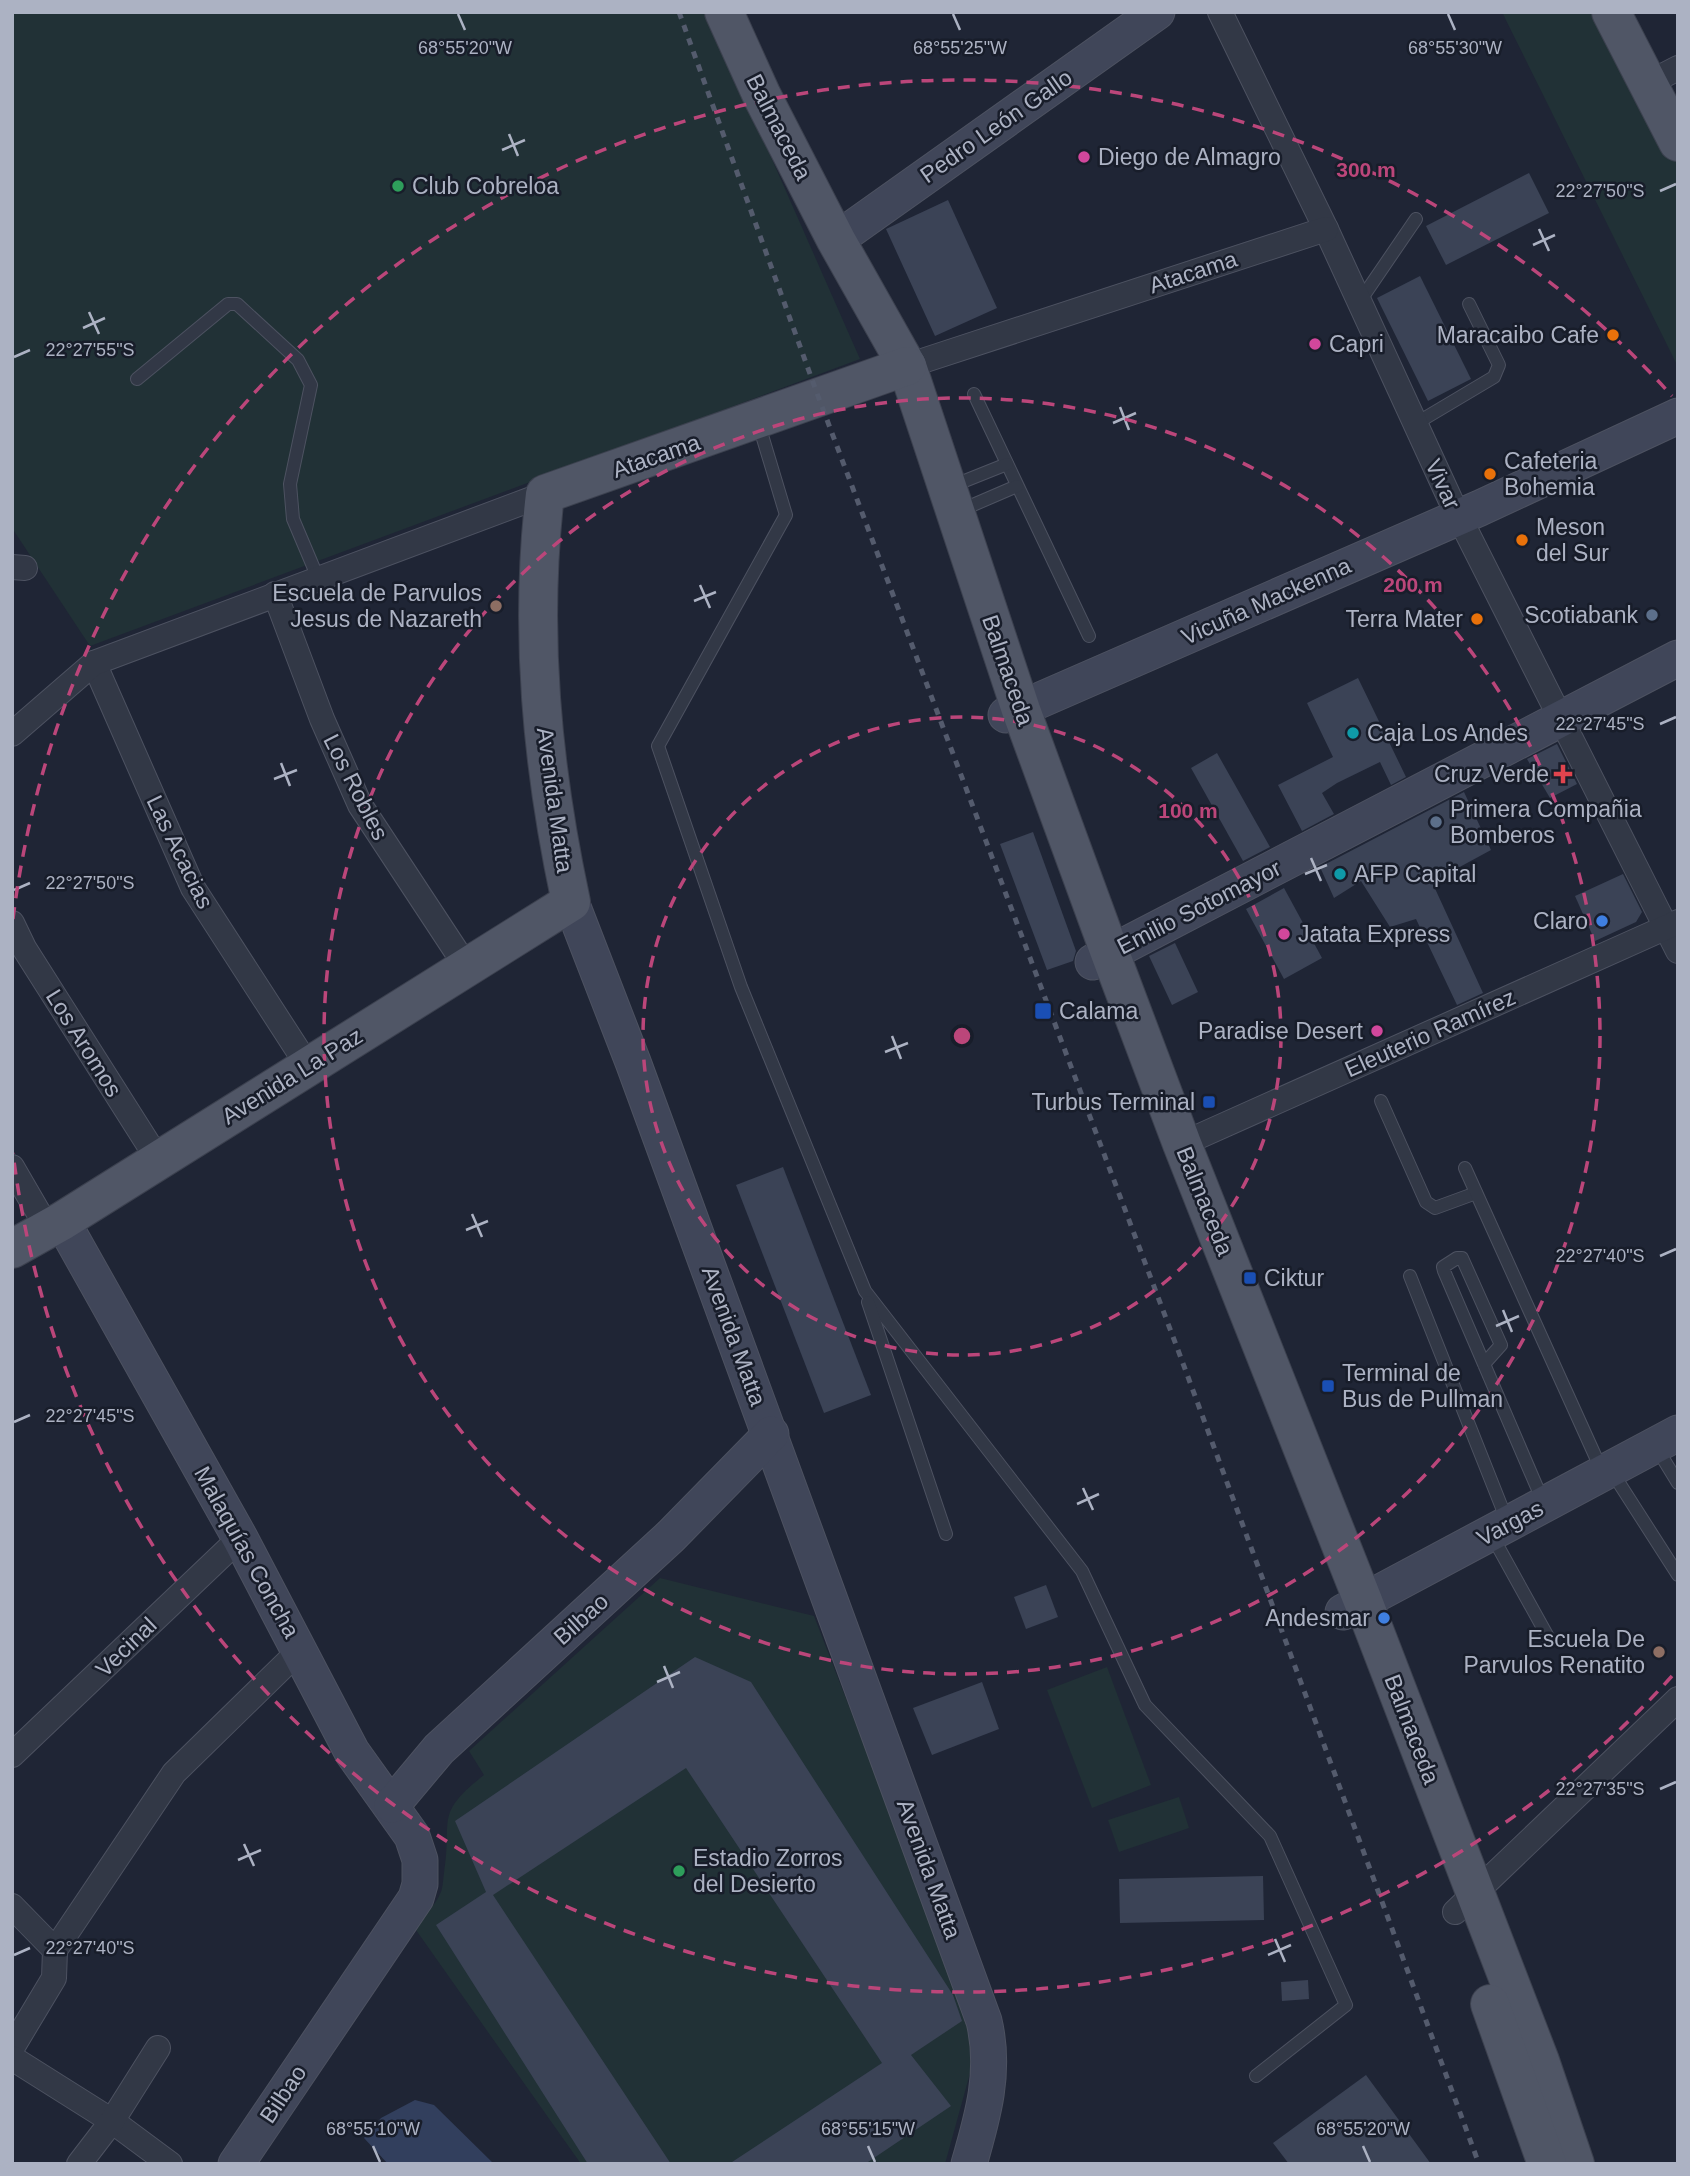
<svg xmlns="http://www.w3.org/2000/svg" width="1690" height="2176" viewBox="0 0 1690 2176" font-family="Arial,sans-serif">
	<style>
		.green { fill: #213136 }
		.water { fill: #323f5d }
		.building { fill: #3b4356 }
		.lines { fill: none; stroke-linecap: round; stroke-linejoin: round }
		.lane-casing { stroke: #4d5261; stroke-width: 14 }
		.street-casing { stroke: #4d5261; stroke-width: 26 }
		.secondary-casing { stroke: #4d5261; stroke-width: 37 }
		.primary-casing { stroke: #3c414f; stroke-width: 40 }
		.lane { stroke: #323846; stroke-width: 12 }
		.street { stroke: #323846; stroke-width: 24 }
		.secondary { stroke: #404659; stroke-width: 35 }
		.primary { stroke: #505666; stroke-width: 38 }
		.rail { stroke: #545b6d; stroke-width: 5; stroke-dasharray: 7 7; stroke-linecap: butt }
		.ticks { fill: none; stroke: #acb2c3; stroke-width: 2.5 }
		.ring { fill: none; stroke: #bb467a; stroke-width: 3.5; stroke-dasharray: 12 9 }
		.hotel-dot { fill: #d1479c; stroke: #181d2a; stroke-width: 2.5 }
		.leisure-dot { fill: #2e9e5b; stroke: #181d2a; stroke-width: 2.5 }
		.food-dot { fill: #e8710a; stroke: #181d2a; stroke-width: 2.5 }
		.education-dot { fill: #8d6e63; stroke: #181d2a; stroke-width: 2.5 }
		.service-dot { fill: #5c6f8a; stroke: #181d2a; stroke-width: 2.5 }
		.culture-dot { fill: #0f9aa8; stroke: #181d2a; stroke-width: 2.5 }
		.health-dot { fill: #e0444e; stroke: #181d2a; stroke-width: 2.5 }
		.shop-dot { fill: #3f7fe0; stroke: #181d2a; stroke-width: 2.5 }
		.transit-dot { fill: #1a4fb4; stroke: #181d2a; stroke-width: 2.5 }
		.labels { text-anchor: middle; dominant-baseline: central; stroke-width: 5; stroke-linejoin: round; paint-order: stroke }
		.street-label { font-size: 23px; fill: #acb2c3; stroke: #181d2a }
		.poi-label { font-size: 23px; fill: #acb2c3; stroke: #181d2a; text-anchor: start }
		.ticks-label { font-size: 18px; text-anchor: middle; fill: #acb2c3; stroke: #181d2a; stroke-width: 5; stroke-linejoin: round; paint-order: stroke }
		.centre { fill: #bb467a; stroke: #181d2a; stroke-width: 3.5 }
		.ring-label { font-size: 21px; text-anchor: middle; font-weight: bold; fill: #bb467a; stroke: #181d2a; stroke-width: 5; stroke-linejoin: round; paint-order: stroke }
	</style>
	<rect width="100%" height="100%" fill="#1f2535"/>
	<g class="green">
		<path d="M12,12h695l153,347 -770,287 -78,-118z"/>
		<path d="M1502,12h98l78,152v203z"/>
		<path d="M660,1578l154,38 158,408v42l-27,98h-364l-165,-234c6,-12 20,-26 24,-36 3,-5 3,-15 4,-21 9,-54 -11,-58 40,-98l-15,-24z"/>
		<path d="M1107,1667l44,118 -59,23 -45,-118z"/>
		<path d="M1179,1797l10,31 -70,24 -11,-32z"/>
	</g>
	<path class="water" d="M415,2100l19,5 60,59h-106l-24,-26 17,-20z"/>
	<g class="building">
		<path d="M1529,173l20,40 -103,52 -20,-39z"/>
		<path d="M948,200l49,108 -62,28 -49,-107z"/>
		<path d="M1420,276l51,103 -43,22 -51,-103z"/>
		<path d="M1358,678l48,99 -15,8 -11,-23 -43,21 -15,10 12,21 -32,17 -24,-46 55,-28 -26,-54z"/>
		<path d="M1557,744l20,40 -27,14 -23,-39z"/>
		<path d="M1217,753l53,94 -27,14 -52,-93z"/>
		<path d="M1464,792l27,58 -59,32 51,111 -26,12 -41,-86 -26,8 -29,-46 -27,17 -14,-31z"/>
		<path d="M1033,832l43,119 -3,10 -26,9 -47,-126z"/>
		<path d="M1623,874l19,38 -6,10 -41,19 -20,-45z"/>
		<path d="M1284,888l38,70 -38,21 -38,-70z"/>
		<path d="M1175,943l23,49 -26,13 -23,-49z"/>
		<path d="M783,1167l88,228 -47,18 -88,-228z"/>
		<path d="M1046,1585l12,32 -32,12 -12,-32z"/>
		<path d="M695,1657l56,25 202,313 9,26 -51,34 40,51 -86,58h-136l153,-101 -196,-295 -193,127 178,269h-83l-152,-239 50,-33 -31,-71z"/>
		<path d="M982,1682l17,47 -67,26 -19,-47z"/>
		<path d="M1263,1876l1,44 -144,3 -1,-44z"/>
		<path d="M1308,1980l1,19 -27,2 -1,-19z"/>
		<path d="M1366,2075l65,89h-142l-16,-21z"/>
	</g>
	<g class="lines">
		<g class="lane-casing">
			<g id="lane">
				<path d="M1360,301l56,-82"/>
				<path d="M137,379l91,-75h9l61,56 13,25 -21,99 3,35 25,59"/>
				<path d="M974,394l115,242"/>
				<path d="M758,422l28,93 -128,231 83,241 124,304 217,280 63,134 125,131 76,169 -90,71"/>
				<path d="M1415,424l79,-47 5,-12 -30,-61"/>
				<path d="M952,486l55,-22"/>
				<path d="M959,511l58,-25"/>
				<path d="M1381,1101l45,101 9,6 41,-15"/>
				<path d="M1465,1168l137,303"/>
				<path d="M1410,1276l98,247"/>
				<path d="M868,1302l78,232"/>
				<path d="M1484,1364l17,-19 -39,-87h-5l-14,9 1,4 92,214 7,16"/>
				<path d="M1656,1447l22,36"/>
				<path d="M1612,1472l66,103"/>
				<path d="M1491,1534l57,103"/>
			</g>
		</g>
		<g class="street-casing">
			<g id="street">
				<path d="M1220,12l106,217 124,270 228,452"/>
				<path d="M1649,83l29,-15"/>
				<path d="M907,366l419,-137"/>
				<path d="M12,567l13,1"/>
				<path d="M275,594l47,125 38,86 106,161"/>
				<path d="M94,663l99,225 115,178"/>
				<path d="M12,734l82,-71 451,-169"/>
				<path d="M12,923l12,25 135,213"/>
				<path d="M1182,1144l496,-222"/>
				<path d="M12,1167l36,62"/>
				<path d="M12,1755l228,-217"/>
				<path d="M12,1906l43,44"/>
				<path d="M1455,1912l223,-213"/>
				<path d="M12,2048l42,-70 1,-28 119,-177 127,-124"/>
				<path d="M12,2058l100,63 58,43"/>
				<path d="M79,2164l33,-43 46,-73"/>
			</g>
		</g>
		<g class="secondary-casing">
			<g id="secondary">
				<path d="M836,240l321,-228"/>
				<path d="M1006,715l474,-207 198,-92"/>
				<path d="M571,902l62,160 351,959c12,50 -1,95 -15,143"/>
				<path d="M1093,962l585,-304"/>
				<path d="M62,1221l178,317 112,214 60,84 8,24v24l-4,14 -180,266"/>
				<path d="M1343,1612l335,-179"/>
				<path d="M392,1805l47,-56 232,-213 100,-102"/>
			</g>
		</g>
		<g class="primary-casing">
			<g id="primary">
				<path d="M724,12l38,84 74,144 71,126 114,344 89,243 72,191 181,457 177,460 35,103"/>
				<path d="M1611,12l67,130"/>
				<path d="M12,1249l50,-28 509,-319c-29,-135 -42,-270 -26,-408l362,-128"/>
				<path d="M1490,2004l57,160"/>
			</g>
		</g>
		<use href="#lane" class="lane"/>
		<use href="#street" class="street"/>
		<use href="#secondary" class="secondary"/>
		<use href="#primary" class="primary"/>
		<path class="rail" d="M679,12l139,384 363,962 298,806"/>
	</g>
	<path class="ticks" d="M458,14l7,16M953,14l7,16M1448,14l7,16M509,134l9,22M502,150l23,-10M1660,191l16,-7M1539,229l10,22M1533,245l22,-10M89,312l10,22M83,328l22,-10M14,357l16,-7M1120,407l9,23M1113,423l23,-10M700,585l10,23M694,601l22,-9M1660,724l16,-7M281,763l9,23M274,779l23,-9M1311,858l10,23M1305,874l22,-9M14,890l16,-7M892,1036l9,23M885,1052l23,-9M472,1214l10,23M466,1230l22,-9M1660,1256l16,-7M1503,1310l9,22M1496,1326l23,-10M14,1422l16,-7M1083,1488l10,22M1077,1504l22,-10M664,1666l9,22M657,1682l23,-10M1660,1789l16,-7M244,1844l10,22M238,1860l23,-10M1275,1939l10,23M14,1955l16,-7M1268,1955l23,-10M373,2146l7,16M868,2146l7,16M1363,2146l7,16"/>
	<g class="ring">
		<circle cx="962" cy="1036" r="319"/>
		<circle cx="962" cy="1036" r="638"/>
		<path d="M1672 1676A956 956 0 0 1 13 1153M13 919A956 956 0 0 1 1672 396"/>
	</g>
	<g class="hotel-dot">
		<circle cx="1084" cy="157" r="7"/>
		<circle cx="1315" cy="344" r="7"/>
		<circle cx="1284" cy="934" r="7"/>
		<circle cx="1377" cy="1031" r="7"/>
	</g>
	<g class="leisure-dot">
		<circle cx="398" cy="186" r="7"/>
		<circle cx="679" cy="1871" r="7"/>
	</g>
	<g class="food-dot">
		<circle cx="1613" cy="335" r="7"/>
		<circle cx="1490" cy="474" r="7"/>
		<circle cx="1522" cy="540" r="7"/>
		<circle cx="1477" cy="619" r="7"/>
	</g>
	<g class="education-dot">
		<circle cx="496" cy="606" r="7"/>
		<circle cx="1659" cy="1652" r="7"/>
	</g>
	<g class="service-dot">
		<circle cx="1652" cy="615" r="7"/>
		<circle cx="1436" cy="822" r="7"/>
	</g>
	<g class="culture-dot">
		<circle cx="1353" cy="733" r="7"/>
		<circle cx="1340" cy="874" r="7"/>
	</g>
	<path class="health-dot" d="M1559.5 763.5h7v7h7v7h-7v7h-7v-7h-7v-7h7z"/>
	<g class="shop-dot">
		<circle cx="1602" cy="921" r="7"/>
		<circle cx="1384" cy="1618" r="7"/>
	</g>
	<g class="transit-dot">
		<rect x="1034" y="1002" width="18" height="18" rx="3.5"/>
		<rect x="1202" y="1095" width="14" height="14" rx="3.5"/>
		<rect x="1243" y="1271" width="14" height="14" rx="3.5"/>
		<rect x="1321" y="1379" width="14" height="14" rx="3.5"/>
	</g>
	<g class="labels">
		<g class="street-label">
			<text transform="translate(996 126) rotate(-35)">Pedro León Gallo</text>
			<text transform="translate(779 127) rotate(63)">Balmaceda</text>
			<text transform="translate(1193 272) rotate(-18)">Atacama</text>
			<text transform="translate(656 456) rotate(-19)">Atacama</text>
			<text transform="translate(1443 484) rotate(65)">Vivar</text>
			<text transform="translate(1266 601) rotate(-24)">Vicuña Mackenna</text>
			<text transform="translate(1008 670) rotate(71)">Balmaceda</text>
			<text transform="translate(356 787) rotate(63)">Los Robles</text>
			<text transform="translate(555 800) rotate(82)">Avenida Matta</text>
			<text transform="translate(180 852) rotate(64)">Las Acacias</text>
			<text transform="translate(1199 907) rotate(-27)">Emilio Sotomayor</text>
			<text transform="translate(1430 1033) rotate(-24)">Eleuterio Ramírez</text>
			<text transform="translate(84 1043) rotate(58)">Los Aromos</text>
			<text transform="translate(292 1076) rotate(-32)">Avenida La Paz</text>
			<text transform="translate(1205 1201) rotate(68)">Balmaceda</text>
			<text transform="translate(734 1336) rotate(70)">Avenida Matta</text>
			<text transform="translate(1510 1523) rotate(-28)">Vargas</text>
			<text transform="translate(247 1552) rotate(61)">Malaquías Concha</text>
			<text transform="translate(581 1619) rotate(-42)">Bilbao</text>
			<text transform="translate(126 1647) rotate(-44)">Vecinal</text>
			<text transform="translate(1412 1729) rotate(69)">Balmaceda</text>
			<text transform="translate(929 1869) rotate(70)">Avenida Matta</text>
			<text transform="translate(283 2094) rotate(-56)">Bilbao</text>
		</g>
		<g class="poi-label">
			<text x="1098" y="157">Diego de Almagro</text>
			<text x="412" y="186">Club Cobreloa</text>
			<text x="1599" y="335" text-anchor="end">Maracaibo Cafe</text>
			<text x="1329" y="344">Capri</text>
			<text x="1504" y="461">Cafeteria<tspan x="1504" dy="26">Bohemia</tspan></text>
			<text x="1536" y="527">Meson<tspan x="1536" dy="26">del Sur</tspan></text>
			<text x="482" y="593" text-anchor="end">Escuela de Parvulos<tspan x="482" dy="26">Jesus de Nazareth</tspan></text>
			<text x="1638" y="615" text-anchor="end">Scotiabank</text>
			<text x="1463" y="619" text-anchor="end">Terra Mater</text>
			<text x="1367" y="733">Caja Los Andes</text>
			<text x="1549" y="774" text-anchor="end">Cruz Verde</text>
			<text x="1450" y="809">Primera Compañia<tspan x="1450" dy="26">Bomberos</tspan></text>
			<text x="1354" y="874">AFP Capital</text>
			<text x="1588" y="921" text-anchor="end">Claro</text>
			<text x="1298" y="934">Jatata Express</text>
			<text x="1059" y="1011">Calama</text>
			<text x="1363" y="1031" text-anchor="end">Paradise Desert</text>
			<text x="1195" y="1102" text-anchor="end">Turbus Terminal</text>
			<text x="1264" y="1278">Ciktur</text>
			<text x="1342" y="1373">Terminal de<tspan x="1342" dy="26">Bus de Pullman</tspan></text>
			<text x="1370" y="1618" text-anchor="end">Andesmar</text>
			<text x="1645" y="1639" text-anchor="end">Escuela De<tspan x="1645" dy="26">Parvulos Renatito</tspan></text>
			<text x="693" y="1858">Estadio Zorros<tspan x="693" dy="26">del Desierto</tspan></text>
		</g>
	</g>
	<g class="ticks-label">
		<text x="465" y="54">68°55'20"W</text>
		<text x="960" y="54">68°55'25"W</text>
		<text x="1455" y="54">68°55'30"W</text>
		<text x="1600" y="197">22°27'50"S</text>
		<text x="90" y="356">22°27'55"S</text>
		<text x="1600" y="730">22°27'45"S</text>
		<text x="90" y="889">22°27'50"S</text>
		<text x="1600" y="1262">22°27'40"S</text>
		<text x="90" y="1422">22°27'45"S</text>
		<text x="1600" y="1795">22°27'35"S</text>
		<text x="90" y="1954">22°27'40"S</text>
		<text x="373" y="2135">68°55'10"W</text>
		<text x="868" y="2135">68°55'15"W</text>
		<text x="1363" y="2135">68°55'20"W</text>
	</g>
	<circle cx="962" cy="1036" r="10" class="centre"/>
	<g class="ring-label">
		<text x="1366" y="177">300 m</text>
		<text x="1413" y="592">200 m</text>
		<text x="1188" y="818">100 m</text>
	</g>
	<rect width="1690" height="2176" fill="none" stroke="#acb2c3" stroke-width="28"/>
</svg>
